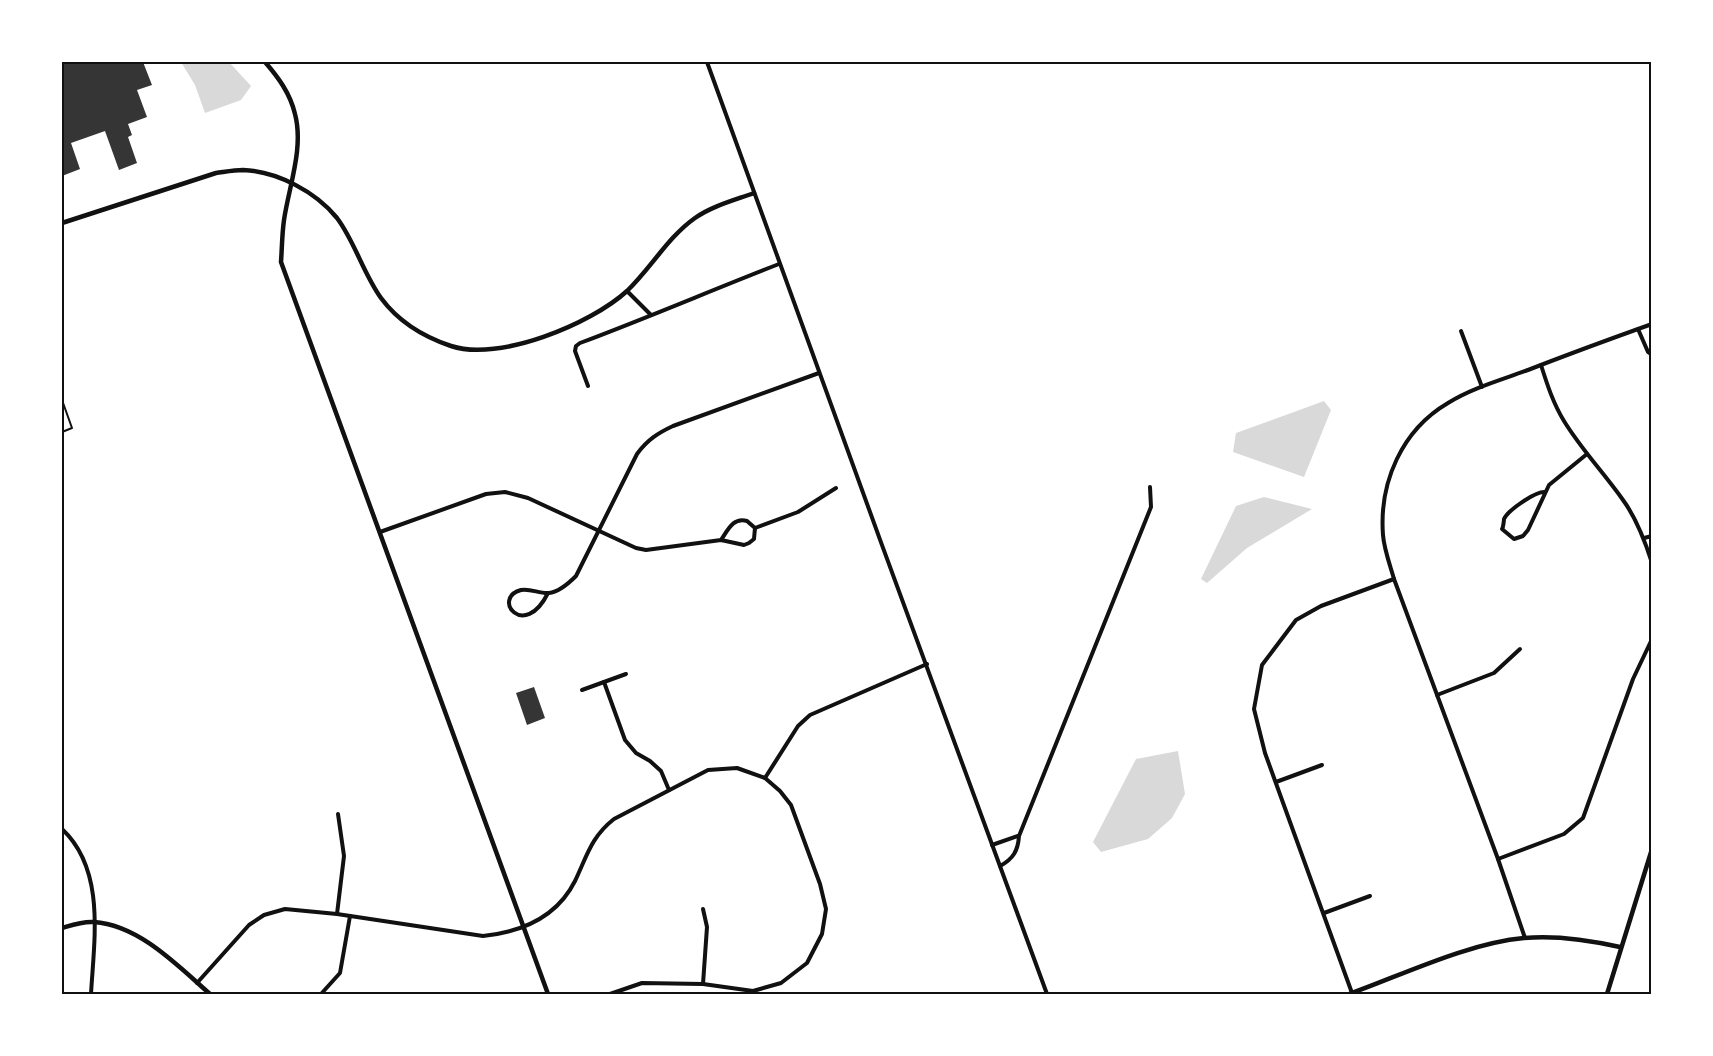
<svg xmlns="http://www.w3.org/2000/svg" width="1713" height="1056" viewBox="0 0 1713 1056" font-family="Rubik,sans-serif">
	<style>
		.water { fill: #d9d9d9 }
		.building { fill: #353535 }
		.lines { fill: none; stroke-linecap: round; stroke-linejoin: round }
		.service { stroke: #111; stroke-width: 2 }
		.minor { stroke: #111; stroke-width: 4 }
		.tertiary { stroke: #111; stroke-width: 4.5 }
		.neatline { fill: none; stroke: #111; stroke-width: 2 }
	</style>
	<rect width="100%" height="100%" fill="#fff"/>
	<g class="water">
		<path d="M181,62h48l22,24 -10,14 -36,13 -10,-28z"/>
		<path d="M1324,401l7,9 -27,67 -71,-25 3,-19z"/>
		<path d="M1264,497l48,12 -65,39 -40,35 -6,-4 35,-73z"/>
		<path d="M1178,751l7,43 -13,24 -24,21 -47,13 -8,-10 43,-83z"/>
	</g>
	<g class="building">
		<path d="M62,62h81l9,23 -15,5 10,27 -19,7 4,11 -4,2 9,26 -18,7 -14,-39 -34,12 9,26 -18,7z"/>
		<path d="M534,687l11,31 -18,7 -11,-32z"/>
	</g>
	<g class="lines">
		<path class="service" d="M62,400l10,28 -10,4"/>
		<g class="minor">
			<path d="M707,62c111,311 226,622 340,932"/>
			<path d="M627,291l24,24"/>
			<path d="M1638,329l10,23 4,3"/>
			<path d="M1461,331l21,56"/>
			<path d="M1541,365c6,19 12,38 23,56 17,28 40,52 59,79 14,19 22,41 29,63"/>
			<path d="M588,386l-13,-35 1,-5 4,-3c67,-25 132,-53 199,-79"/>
			<path d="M1544,492c-9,0 -36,18 -40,27 0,1 -1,10 -2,10l12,10 9,-3 5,-6 21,-45 38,-31"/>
			<path d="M755,528l43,-16 38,-24"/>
			<path d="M380,532l106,-38 19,-2 23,6 108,50 10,2 75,-10 23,5 5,-2 5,-4 1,-11 -8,-7c-14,-4 -19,9 -26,19"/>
			<path d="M1644,538l8,-2"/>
			<path d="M548,593c-24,48 -57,5 -27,-3 9,-2 19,4 28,3 10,-1 20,-10 27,-17l61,-122c10,-14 21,-21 36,-28l146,-53"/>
			<path d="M604,682l21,58 11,13 14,8 11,10 8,19"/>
			<path d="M582,690l44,-16"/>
			<path d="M1437,695l57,-22 26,-24"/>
			<path d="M765,778l33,-52 12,-11 117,-51"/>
			<path d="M1276,782l46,-17"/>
			<path d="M62,829c44,41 32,111 29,165"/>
			<path d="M992,845l26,-9"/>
			<path d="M1498,859l66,-25 19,-16 50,-139 19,-40"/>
			<path d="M1000,866c13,-7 18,-15 19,-30l132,-329 -1,-20"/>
			<path d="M1324,913l46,-17"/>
			<path d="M337,914l7,-58 -6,-42"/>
			<path d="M1525,938l-27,-79 -104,-280c-4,-14 -10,-30 -11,-44 -4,-53 19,-105 65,-132 24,-15 53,-23 80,-33 41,-16 82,-31 124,-46"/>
			<path d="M197,983l52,-58 15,-10 21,-6 52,5 146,22c38,-4 74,-19 92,-55 12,-25 16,-44 39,-62l94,-49 29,-2 28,10 15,13 11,14 29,79 6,25 -4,25 -15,29 -26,20 -28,8 -50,-7 -61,-1 -32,11"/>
			<path d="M703,984l4,-57 -4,-18"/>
			<path d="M1352,993l-87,-240 -11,-44 8,-44 34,-45 25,-14 73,-27"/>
			<path d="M321,994l19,-21 10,-57"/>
		</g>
		<g class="tertiary">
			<path d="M265,62c13,15 25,31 30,52 9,34 -6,72 -11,106 -2,14 -2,28 -3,42l267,732"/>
			<path d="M62,223l154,-50c8,-1 18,-3 27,-3 34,1 73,22 94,48 18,24 26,55 44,80 17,23 43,39 70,48 48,16 140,-22 176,-55 24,-23 41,-54 68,-73 17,-12 40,-18 59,-25"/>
			<path d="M62,928c10,-3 21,-7 32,-6 45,3 84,44 116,72"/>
			<path d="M1349,994c53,-19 119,-51 175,-56 33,-3 65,2 96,9"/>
			<path d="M1607,994l45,-145"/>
		</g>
	</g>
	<rect width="1713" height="1056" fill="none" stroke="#ffffff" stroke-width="126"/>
	<rect x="63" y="63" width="1587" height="930" class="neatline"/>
</svg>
